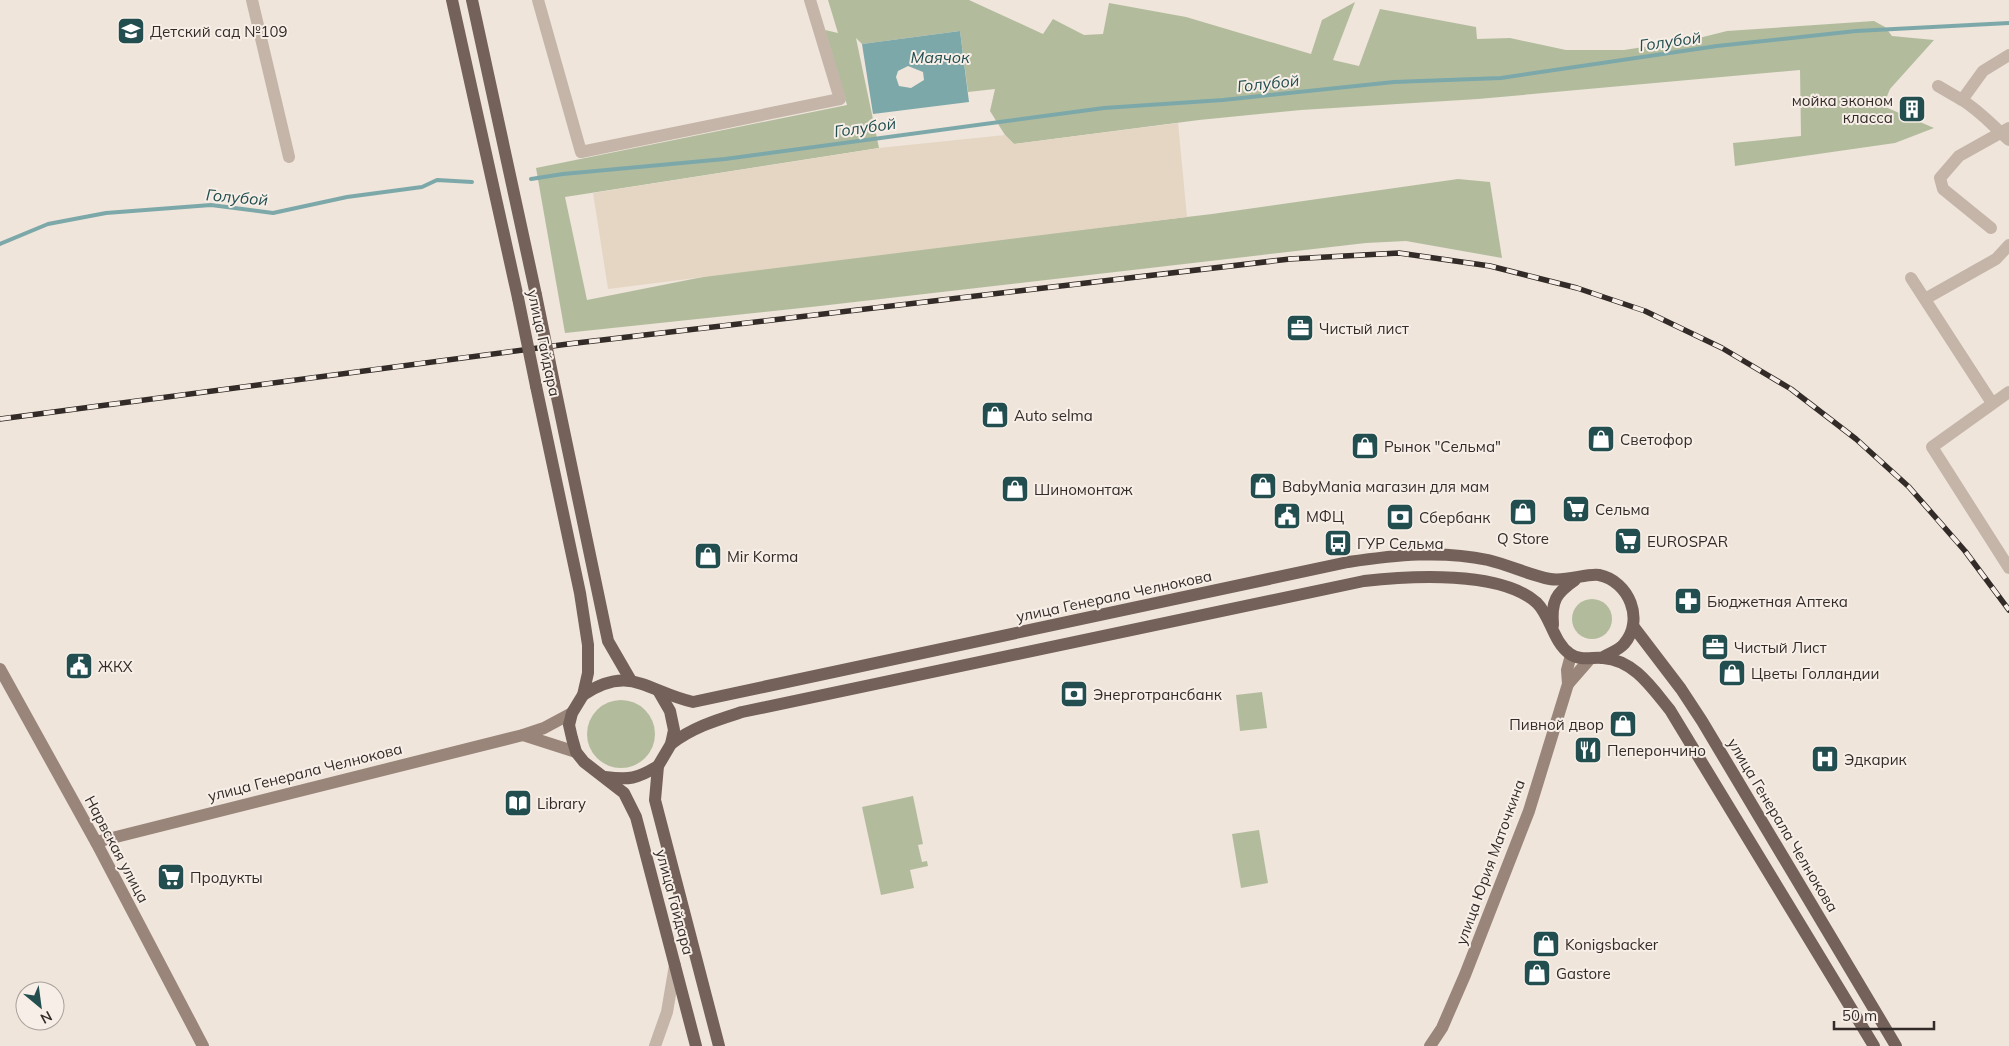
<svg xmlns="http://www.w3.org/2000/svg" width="2009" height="1046" viewBox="0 0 2009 1046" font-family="Mulish,sans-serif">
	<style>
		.green { fill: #b2bc9d }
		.plaza { fill: #e5d6c4 }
		.water { fill: #7da8a9; fill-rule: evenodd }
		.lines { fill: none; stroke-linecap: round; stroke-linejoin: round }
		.stream { stroke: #7da8a9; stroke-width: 4 }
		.street { stroke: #c5b5a9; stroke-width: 12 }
		.secondary { stroke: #99857a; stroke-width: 12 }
		.primary { stroke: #74625a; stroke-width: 12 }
		.rail-casing { stroke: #332b28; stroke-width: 5.5 }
		.rail { stroke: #f7efe7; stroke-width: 4; stroke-dasharray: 11; stroke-linecap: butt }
		.primary-bridge { stroke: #74625a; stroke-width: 12 }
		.labels { text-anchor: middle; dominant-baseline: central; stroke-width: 4; stroke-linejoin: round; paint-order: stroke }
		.poi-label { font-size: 15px; fill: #332b28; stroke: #f7efe7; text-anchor: start }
		.street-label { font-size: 15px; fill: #332b28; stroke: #f7efe7 }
		.water-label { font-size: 16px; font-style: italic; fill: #224e50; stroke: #f7efe7 }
	</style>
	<rect width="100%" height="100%" fill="#efe5db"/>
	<g class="green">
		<path d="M828,0h141l74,34 10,-15 31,16 19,-1 6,-31 77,14 125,37 11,-34 33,-18 -22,58 26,6 21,-57 96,18 1,12 33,-1 56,12h58l71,-11 32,-8 147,-10 11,6 7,9 42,4 -44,49 -7,17 51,22 -39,15 -160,23 -2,-23 68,-7 -1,-66 -322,29 -177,11 -102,10 -185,24 -9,-9 -15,-24 5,-22 -27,3 -8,-61 -98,13 -6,-6 23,110 -314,49 22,103 151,-30 474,-56 246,-35 32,3 12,76 -96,-17 -40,2 -546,63 -255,27 -29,-165 311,-63 -22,-75 13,3z"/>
		<circle cx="1592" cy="619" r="20"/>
		<path d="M1262,692l5,36 -27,3 -4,-36z"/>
		<circle cx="621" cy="734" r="34"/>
		<path d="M913,796l10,48 -5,1 4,17 5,-1 1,5 -18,4 4,18 -33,7 -19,-88z"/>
		<path d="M1259,830l9,53 -27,5 -9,-54z"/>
	</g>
	<path class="plaza" d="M1178,123l9,94 -579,72 -15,-96 286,-45 126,-13 9,9z"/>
	<path class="water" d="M960,31l9,71 -96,12 -11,-70zM908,66l15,6 1,8 -13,8 -12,-2 -3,-9 2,-6z"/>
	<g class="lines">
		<g class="stream">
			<path d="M531,179l32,-5 162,-15 379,-51 119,-8 171,-18 107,-4 216,-32 139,-15 153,-8"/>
			<path d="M0,244l48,-20 58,-11 105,-8 62,8 74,-16 75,-10 15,-7 35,2"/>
		</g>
		<g class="street">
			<path d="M252,0l37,157"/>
			<path d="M538,0l43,152 259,-53 -30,-99"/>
			<path d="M1938,86l24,14 21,-29 26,-16"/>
			<path d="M1962,100c18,11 31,26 47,40"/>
			<path d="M1991,228l-48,-39 -3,-11 19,-22 50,-28"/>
			<path d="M1911,278l81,125"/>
			<path d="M1925,299l71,-40 13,-14"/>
			<path d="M2009,392l-77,55 77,121"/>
			<path d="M655,1046l12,-34 8,-47"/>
		</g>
		<g class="secondary">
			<path d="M0,669l96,173 107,204"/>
			<path d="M1568,684l21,-24"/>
			<path d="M523,735l53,17"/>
			<path d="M96,842l427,-107 21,-7 28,-15"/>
			<path d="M1430,1046l12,-18 23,-53 64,-164 39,-127 -1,-14 4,-15"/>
		</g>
		<g class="primary">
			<path d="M452,0l66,298"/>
			<path d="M472,0l64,295"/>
			<path d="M554,383l54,258 22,38"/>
			<path d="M536,386l44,207 8,52v28l-5,22 -11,18 -3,12 3,13 4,14 8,10 40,31 12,24 60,229"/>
			<path d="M1553,625c-2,-24 3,-32 22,-45"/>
			<path d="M1633,626l48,63 21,32 194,325"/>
			<path d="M659,692l11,19 4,19 -3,14 -13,22 -3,34 64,246"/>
			<path d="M583,695c47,-31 63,-4 110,7l655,-140c48,-7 93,-12 140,-2 21,5 41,15 62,19 16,3 37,-6 49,-4 30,6 46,45 25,69 -5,6 -16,10 -22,14"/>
			<path d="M671,744c22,-17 46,-24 71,-32l622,-131c45,-5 137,-11 173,22 14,14 16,39 33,51 10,7 22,3 33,4 31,2 49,30 67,52l204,336"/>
			<path d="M605,777c24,3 32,2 53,-11"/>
		</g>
		<g class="rail-casing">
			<path id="rail" d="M0,419l568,-75 722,-85 109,-6 91,13 87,22 68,23 77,37 69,41 65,50 53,48 56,64 44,59"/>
		</g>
		<use href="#rail" class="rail"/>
		<g class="primary-bridge">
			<path d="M536,295l18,88"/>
			<path d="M518,298l18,88"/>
		</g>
	</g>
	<defs>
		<g id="school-square" transform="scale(1.4375)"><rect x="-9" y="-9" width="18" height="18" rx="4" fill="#224e50" stroke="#f7efe7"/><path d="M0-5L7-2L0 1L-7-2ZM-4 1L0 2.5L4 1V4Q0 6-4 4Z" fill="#fff"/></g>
		<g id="building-square" transform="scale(1.4375)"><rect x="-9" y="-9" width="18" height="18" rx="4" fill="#224e50" stroke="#f7efe7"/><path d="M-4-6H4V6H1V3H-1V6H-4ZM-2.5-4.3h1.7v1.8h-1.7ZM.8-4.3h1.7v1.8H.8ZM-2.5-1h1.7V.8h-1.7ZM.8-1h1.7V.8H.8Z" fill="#fff"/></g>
		<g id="office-square" transform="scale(1.4375)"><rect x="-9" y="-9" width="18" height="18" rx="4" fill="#224e50" stroke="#f7efe7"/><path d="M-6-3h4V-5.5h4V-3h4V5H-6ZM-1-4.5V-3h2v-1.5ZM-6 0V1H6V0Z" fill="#fff"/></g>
		<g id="shop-square" transform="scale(1.4375)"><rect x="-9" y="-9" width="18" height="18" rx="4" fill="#224e50" stroke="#f7efe7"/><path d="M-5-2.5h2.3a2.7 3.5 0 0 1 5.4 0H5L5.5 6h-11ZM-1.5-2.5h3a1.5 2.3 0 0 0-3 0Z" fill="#fff"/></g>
		<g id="supermarket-square" transform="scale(1.4375)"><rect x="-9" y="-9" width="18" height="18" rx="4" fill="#224e50" stroke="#f7efe7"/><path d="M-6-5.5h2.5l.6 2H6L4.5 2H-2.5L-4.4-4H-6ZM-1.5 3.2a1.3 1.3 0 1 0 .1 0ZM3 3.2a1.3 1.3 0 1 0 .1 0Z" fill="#fff"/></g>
		<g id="civic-square" transform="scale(1.4375)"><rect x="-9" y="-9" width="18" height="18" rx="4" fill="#224e50" stroke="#f7efe7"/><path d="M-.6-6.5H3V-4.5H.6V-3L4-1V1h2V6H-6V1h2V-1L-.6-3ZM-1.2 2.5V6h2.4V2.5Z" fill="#fff"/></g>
		<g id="bank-square" transform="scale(1.4375)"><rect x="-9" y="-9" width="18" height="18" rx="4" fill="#224e50" stroke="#f7efe7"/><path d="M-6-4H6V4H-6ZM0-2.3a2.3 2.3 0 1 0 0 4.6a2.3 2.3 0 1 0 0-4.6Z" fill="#fff"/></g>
		<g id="bus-square" transform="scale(1.4375)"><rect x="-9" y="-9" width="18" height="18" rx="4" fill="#224e50" stroke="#f7efe7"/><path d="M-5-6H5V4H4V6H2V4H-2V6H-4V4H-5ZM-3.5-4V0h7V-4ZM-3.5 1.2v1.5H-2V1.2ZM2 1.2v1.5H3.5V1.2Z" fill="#fff"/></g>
		<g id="pharmacy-square" transform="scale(1.4375)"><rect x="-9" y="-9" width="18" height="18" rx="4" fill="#224e50" stroke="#f7efe7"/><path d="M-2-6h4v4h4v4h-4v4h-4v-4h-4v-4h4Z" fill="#fff"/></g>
		<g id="restaurant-square" transform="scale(1.4375)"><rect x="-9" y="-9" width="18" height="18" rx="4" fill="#224e50" stroke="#f7efe7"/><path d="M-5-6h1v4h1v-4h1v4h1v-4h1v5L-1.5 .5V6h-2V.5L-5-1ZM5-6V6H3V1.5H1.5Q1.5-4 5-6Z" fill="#fff"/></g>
		<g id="hospital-square" transform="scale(1.4375)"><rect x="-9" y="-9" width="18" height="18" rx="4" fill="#224e50" stroke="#f7efe7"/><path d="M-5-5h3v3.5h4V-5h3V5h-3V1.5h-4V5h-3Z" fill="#fff"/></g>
		<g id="library-square" transform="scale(1.4375)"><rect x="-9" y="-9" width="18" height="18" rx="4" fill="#224e50" stroke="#f7efe7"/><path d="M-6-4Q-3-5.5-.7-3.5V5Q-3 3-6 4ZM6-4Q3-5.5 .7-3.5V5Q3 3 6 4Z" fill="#fff"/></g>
	</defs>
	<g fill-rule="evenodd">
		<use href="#school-square" x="131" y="31"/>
		<use href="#building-square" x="1912" y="109"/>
		<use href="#office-square" x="1300" y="328"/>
		<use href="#shop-square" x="995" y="415"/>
		<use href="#shop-square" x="1601" y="439"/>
		<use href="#shop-square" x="1365" y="446"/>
		<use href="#shop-square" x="1263" y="486"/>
		<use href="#shop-square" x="1015" y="489"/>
		<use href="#supermarket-square" x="1576" y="509"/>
		<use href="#shop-square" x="1523" y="512"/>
		<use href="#civic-square" x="1287" y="516"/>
		<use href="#bank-square" x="1400" y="517"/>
		<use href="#supermarket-square" x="1628" y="541"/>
		<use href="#bus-square" x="1338" y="543"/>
		<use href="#shop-square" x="708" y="556"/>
		<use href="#pharmacy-square" x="1688" y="601"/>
		<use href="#office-square" x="1715" y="647"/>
		<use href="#civic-square" x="79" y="666"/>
		<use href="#shop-square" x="1732" y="673"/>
		<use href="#bank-square" x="1074" y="694"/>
		<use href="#shop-square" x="1623" y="724"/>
		<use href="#restaurant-square" x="1588" y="750"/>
		<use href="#hospital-square" x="1825" y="759"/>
		<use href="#library-square" x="518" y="803"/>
		<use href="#supermarket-square" x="171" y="877"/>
		<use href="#shop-square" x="1546" y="944"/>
		<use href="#shop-square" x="1537" y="973"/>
	</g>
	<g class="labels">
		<g class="poi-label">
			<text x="150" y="31">Детский сад №109</text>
			<text x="1893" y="100" text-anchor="end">мойка эконом<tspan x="1893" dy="17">класса</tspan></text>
			<text x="1319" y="328">Чистый лист</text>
			<text x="1014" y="415">Auto selma</text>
			<text x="1620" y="439">Светофор</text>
			<text x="1384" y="446">Рынок "Сельма"</text>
			<text x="1282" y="486">BabyMаnia магазин для мам</text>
			<text x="1034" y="489">Шиномонтаж</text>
			<text x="1595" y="509">Сельма</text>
			<text x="1306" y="516">МФЦ</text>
			<text x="1419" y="517">Сбербанк</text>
			<text x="1523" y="538" text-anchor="middle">Q Store</text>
			<text x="1647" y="541">EUROSPAR</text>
			<text x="1357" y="543">ГУР Сельма</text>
			<text x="727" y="556">Mir Korma</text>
			<text x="1707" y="601">Бюджетная Аптека</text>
			<text x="1734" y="647">Чистый Лист</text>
			<text x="98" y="666">ЖКХ</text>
			<text x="1751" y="673">Цветы Голландии</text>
			<text x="1093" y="694">Энерготрансбанк</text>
			<text x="1604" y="724" text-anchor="end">Пивной двор</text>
			<text x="1607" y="750">Пеперончино</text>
			<text x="1844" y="759">Эдкарик</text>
			<text x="537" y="803">Library</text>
			<text x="190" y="877">Продукты</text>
			<text x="1565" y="944">Konigsbacker</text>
			<text x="1556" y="973">Gastore</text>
		</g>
		<g class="street-label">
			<text transform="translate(544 343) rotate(78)">улица Гайдара</text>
			<text transform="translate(1114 596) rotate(-12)">улица Генерала Челнокова</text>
			<text transform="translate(305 772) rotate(-14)">улица Генерала Челнокова</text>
			<text transform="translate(1783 825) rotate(59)">улица Генерала Челнокова</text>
			<text transform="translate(117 849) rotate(62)">Нарвская улица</text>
			<text transform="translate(1490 862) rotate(-70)">улица Юрия Маточкина</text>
			<text transform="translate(675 902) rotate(75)">улица Гайдара</text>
		</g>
		<g class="water-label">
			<text transform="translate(1670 41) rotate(-8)">Голубой</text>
			<text x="940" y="57">Маячок</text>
			<text transform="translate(1268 83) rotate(-6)">Голубой</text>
			<text transform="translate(865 127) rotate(-8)">Голубой</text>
			<text transform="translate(237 197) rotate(5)">Голубой</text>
		</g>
	</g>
	<g transform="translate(40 1006) rotate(151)"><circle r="24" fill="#f7efe7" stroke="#a9a19b"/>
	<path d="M0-4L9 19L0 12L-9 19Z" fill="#224e50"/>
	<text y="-8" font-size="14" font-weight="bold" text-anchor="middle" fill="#332b28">N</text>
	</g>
	<path d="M1834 1021v8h100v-8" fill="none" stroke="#332b28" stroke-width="2.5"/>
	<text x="1842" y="1021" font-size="15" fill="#332b28" stroke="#f7efe7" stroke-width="4" paint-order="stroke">50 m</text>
</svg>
